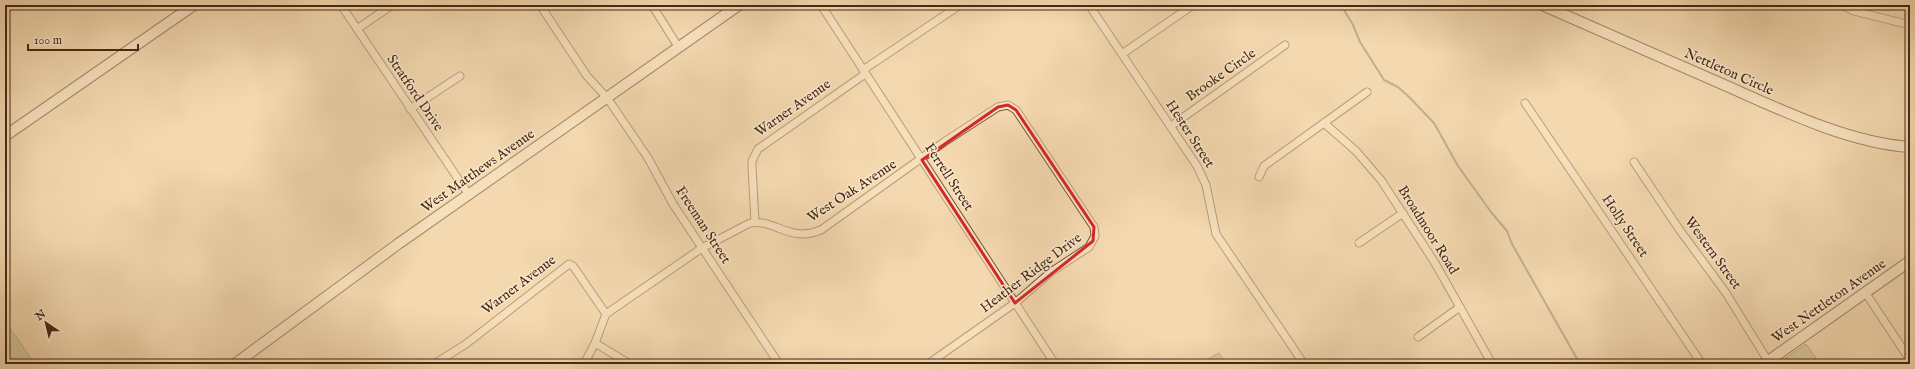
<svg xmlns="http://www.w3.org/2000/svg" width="1915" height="369" viewBox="0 0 1915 369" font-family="'IM FELL English',serif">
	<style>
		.green { fill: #bbbf8b; stroke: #81744f }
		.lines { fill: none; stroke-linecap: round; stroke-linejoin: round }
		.stream { stroke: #7a7f72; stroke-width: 2 }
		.street-casing { stroke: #72553a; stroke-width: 9 }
		.secondary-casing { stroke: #472913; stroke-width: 12 }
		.street { stroke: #f8e6cb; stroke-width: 7 }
		.secondary { stroke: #f8e6cb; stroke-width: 10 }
		.marked { fill: none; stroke: #d62828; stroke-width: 3; stroke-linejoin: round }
		.labels { text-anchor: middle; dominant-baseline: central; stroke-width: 3; stroke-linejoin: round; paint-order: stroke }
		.street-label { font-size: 14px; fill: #472913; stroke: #f8e6cb }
	</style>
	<rect width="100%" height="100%" fill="#f4d8af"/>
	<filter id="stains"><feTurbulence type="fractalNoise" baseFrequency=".005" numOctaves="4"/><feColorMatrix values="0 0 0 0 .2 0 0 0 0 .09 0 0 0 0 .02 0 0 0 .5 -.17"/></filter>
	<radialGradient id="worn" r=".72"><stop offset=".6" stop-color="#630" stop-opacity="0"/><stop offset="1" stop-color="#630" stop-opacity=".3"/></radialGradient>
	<g class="green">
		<path d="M5,321l30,43h-30z"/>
		<path d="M1806,344l14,20h-43z"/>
		<path d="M1219,353l8,11h-28z"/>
	</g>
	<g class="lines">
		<path class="stream" d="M1341,5l12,20 7,17 24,38 14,7 11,10 25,26 24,43 33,46 16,19 5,13 68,120"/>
		<g class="street-casing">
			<g id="street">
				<path d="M341,5l128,190"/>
				<path d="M540,5l47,71 21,23 40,59 25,46 106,160"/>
				<path d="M652,5l27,43"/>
				<path d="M821,5l234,359"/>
				<path d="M1089,5l108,161 9,19 10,49 88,130"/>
				<path d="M1841,5l13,6 56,14"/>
				<path d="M357,29l35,-24"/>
				<path d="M1122,54l71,-49"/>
				<path d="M863,70l97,-65"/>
				<path d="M1525,103l177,261"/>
				<path d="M410,109l50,-33"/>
				<path d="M1324,123l32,28 25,29 54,83 57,101"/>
				<path d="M1171,126l114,-81"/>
				<path d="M1634,162l45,67 47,64 42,68"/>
				<path d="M1259,177l5,-11 103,-74"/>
				<path d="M755,222l-3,-55v-6l6,-12 107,-75"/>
				<path d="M1359,243l44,-30"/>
				<path d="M1865,292l45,68"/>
				<path d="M1418,337l42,-30"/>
				<path d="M595,343l35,21"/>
				<path d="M434,364l32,-20 103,-80 4,2 33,48"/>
				<path d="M584,364l11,-21 11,-29 96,-66 48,-25c26,-4 39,20 71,7l123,-88 54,-35 10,-2 8,5 78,117 1,9 -6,11 -38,25 -36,31 -87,61"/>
			</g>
		</g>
		<g class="secondary-casing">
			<g id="secondary">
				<path d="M1542,5c62,27 125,55 187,82 54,24 121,56 181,60"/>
				<path d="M5,136l189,-131"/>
				<path d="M235,364l163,-120 341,-239"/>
				<path d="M1764,364l146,-103"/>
			</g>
		</g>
		<use href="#street" class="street"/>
		<use href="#secondary" class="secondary"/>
	</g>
	<path d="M0 0H1915V369H0ZM1008,105l8,5 78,117 -1,14 -78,62 -93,-143 76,-53z" fill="#f4d8af" fill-opacity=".55" fill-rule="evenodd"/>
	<path class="marked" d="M1008,105l8,5 78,117 -1,14 -78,62 -93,-143 76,-53z"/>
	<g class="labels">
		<g class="street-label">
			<text transform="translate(1729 72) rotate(24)">Nettleton Circle</text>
			<text transform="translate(1221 75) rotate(-35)">Brooke Circle</text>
			<text transform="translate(415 93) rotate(56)">Stratford Drive</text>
			<text transform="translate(793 108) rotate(-35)">Warner Avenue</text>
			<text transform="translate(1190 134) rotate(57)">Hester Street</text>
			<text transform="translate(478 171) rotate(-35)">West Matthews Avenue</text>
			<text transform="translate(949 177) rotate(57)">Ferrell Street</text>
			<text transform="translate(852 191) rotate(-33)">West Oak Avenue</text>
			<text transform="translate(703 225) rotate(57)">Freeman Street</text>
			<text transform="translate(1625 226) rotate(56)">Holly Street</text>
			<text transform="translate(1428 230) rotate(58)">Broadmoor Road</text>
			<text transform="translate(1713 253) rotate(54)">Western Street</text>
			<text transform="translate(1031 273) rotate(-37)">Heather Ridge Drive</text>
			<text transform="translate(519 285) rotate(-37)">Warner Avenue</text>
			<text transform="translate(1829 301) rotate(-35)">West Nettleton Avenue</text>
		</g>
	</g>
	<rect width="1915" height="369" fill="none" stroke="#f4d8af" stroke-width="20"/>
	<rect x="6" y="6" width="1903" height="357" fill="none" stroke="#472913" stroke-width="2"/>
	<rect x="10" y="10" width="1895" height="349" fill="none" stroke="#472913"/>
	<g transform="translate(46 323) rotate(325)" stroke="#f8e6cb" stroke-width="3" paint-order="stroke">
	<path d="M0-3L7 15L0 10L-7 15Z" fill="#472913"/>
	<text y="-6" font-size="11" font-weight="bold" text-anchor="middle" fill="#472913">N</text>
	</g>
	<path d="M28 44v6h110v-6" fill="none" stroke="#472913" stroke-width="2"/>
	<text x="34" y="44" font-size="12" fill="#472913" stroke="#f8e6cb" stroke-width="3" paint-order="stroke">100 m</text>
	<rect width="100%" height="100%" filter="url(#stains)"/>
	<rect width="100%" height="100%" fill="url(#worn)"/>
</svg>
